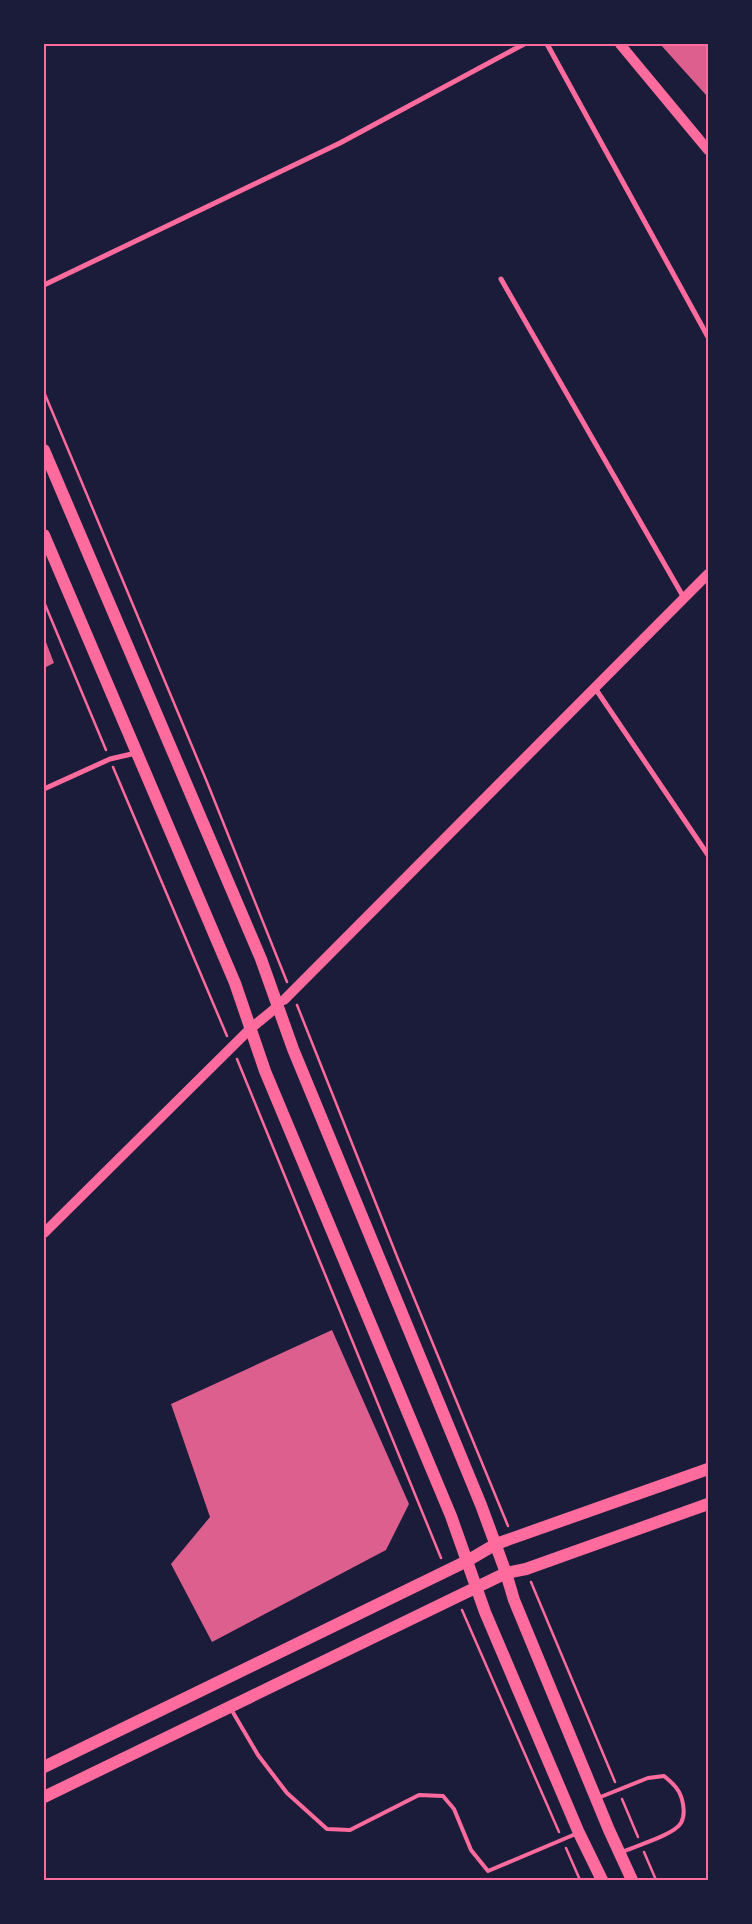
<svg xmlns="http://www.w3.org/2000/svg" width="752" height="1924" viewBox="0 0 752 1924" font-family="'Fira Sans Condensed',sans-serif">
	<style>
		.building { fill: #dd5f8e }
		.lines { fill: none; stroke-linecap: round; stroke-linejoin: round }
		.path { stroke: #ff6b9d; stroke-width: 2.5 }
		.service { stroke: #ff6b9d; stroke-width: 4 }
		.minor { stroke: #ff6b9d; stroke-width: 5 }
		.secondary { stroke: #ff6b9d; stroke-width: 10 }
		.primary { stroke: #ff6b9d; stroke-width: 12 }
		.neatline { fill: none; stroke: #ff6b9d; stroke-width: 2 }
	</style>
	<rect width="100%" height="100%" fill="#1b1b3a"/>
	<g class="building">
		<path d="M660,44h48v48l-2,3z"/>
		<path d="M44,637l10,26 -10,5z"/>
		<path d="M332,1330l77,174 -23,46 -174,92 -41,-78 39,-47 -39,-113z"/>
	</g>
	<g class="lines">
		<g class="path">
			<path d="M44,392l163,390 80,200"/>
			<path d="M44,602l62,148"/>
			<path d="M113,767l114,269"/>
			<path d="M297,1005l101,254 110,267"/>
			<path d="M237,1059l204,499"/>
			<path d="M531,1582l84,200"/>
			<path d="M462,1610l97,222"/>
			<path d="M622,1799l16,38"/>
			<path d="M566,1848l14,32"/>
			<path d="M644,1852l12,28"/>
		</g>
		<g class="service">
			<path d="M231,1709l27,46 29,38 40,36 23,1 69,-35 24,1 11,13 17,41 17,21 90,-38"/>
			<path d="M598,1798l50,-20 16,-2c10,8 17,15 19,28 1,6 1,14 -2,19 -7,12 -46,23 -59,29"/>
		</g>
		<g class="minor">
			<path d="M547,44l161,293"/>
			<path d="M501,279l183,319"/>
			<path d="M44,285l296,-142 184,-99"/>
			<path d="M595,688l113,167"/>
			<path d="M44,789l66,-30 26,-6"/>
		</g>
		<g class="secondary">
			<path d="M620,44l88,106"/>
			<path d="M284,1000l424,-426"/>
			<path d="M44,1233l206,-204 28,-23"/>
		</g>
		<g class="primary">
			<path d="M44,450l217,509 32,90 188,456 25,68 8,27 95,230 23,50"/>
			<path d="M44,535l191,448 30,88 186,445 34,96 94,221 23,47"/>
			<path d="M44,1767l423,-206 29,-17 212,-75"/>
			<path d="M44,1797l462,-224 20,-4 182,-65"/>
		</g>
	</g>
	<rect width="752" height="1924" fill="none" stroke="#1b1b3a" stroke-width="90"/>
	<rect x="45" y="45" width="662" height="1834" class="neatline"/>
</svg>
